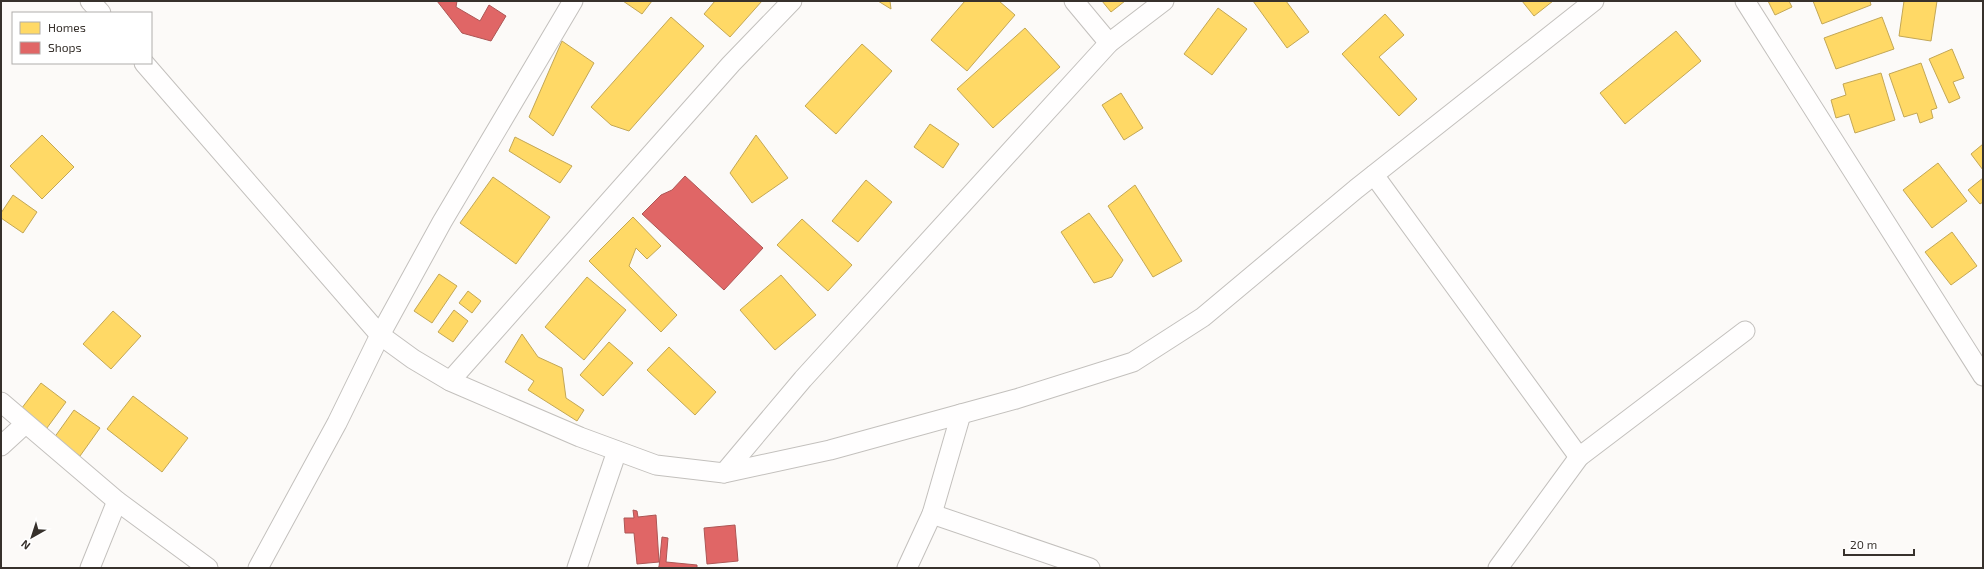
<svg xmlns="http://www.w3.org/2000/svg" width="1984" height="569" viewBox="0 0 1984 569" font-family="'Exo 2',sans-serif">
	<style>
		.homes { fill: #ffd966; stroke: #c3a755 }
		.shops { fill: #e06666; stroke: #ad5655 }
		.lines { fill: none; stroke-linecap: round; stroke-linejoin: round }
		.minor-casing { stroke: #c3c0bd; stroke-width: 21 }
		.minor { stroke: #fffefe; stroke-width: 19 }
	</style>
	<rect width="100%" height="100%" fill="#fcfaf8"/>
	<g class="homes">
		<path d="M623,1h29l-10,13z"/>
		<path d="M715,1h47l-32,36 -26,-23z"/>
		<path d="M878,1h12l1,8z"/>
		<path d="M965,1h34l16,14 -48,56 -36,-31z"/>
		<path d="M1102,1h23l-14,11z"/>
		<path d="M1253,1h33l23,31 -22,16z"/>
		<path d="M1522,1h31l-19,15z"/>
		<path d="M1768,1h21l3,6 -17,8z"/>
		<path d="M1813,1h57l1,4 -49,19z"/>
		<path d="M1904,1h33l-6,40 -32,-5z"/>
		<path d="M1218,8l29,21 -35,46 -28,-21z"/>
		<path d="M1385,14l19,21 -25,22 38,42 -18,17 -57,-62z"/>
		<path d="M671,17l33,29 -75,85 -18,-6 -20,-18z"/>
		<path d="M1882,17l12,32 -58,20 -12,-31z"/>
		<path d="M1025,28l35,39 -67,61 -36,-39z"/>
		<path d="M1676,31l25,30 -76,63 -25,-31z"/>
		<path d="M562,41l32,22 -41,73 -24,-19z"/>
		<path d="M862,44l30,27 -56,63 -31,-28z"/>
		<path d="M1952,49l12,29 -11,4 7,16 -11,5 -20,-44z"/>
		<path d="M1921,63l16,45 -6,2 2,8 -13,5 -3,-10 -13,4 -15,-43z"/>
		<path d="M1881,73l14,47 -40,13 -6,-19 -13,4 -5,-18 15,-5 -3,-11z"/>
		<path d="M1121,93l22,35 -19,12 -22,-35z"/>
		<path d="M930,124l29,20 -16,24 -29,-21z"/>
		<path d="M42,135l32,32 -32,32 -32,-33z"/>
		<path d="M756,135l32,43 -36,25 -22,-30z"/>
		<path d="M515,137l57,29 -12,17 -51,-32z"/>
		<path d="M1983,144v26l-12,-16z"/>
		<path d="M1938,163l29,38 -35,27 -29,-38z"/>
		<path d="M493,177l57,40 -34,47 -56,-41z"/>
		<path d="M1983,178v24l-3,2 -12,-14z"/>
		<path d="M866,180l26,22 -34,40 -26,-21z"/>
		<path d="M1135,185l47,76 -29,16 -45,-71z"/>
		<path d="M13,195l24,17 -14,21 -22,-15v-5z"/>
		<path d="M1089,213l34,47 -11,17 -18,6 -33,-51z"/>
		<path d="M633,217l28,29 -14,13 -11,-11 -7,18 48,49 -16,17 -72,-71z"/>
		<path d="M802,219l50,46 -24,26 -51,-46z"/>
		<path d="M1952,232l25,34 -26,19 -26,-33z"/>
		<path d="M439,274l18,12 -25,37 -18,-12z"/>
		<path d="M781,275l35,40 -41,35 -35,-40z"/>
		<path d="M587,277l39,33 -42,50 -39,-33z"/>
		<path d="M468,291l13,10 -9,12 -13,-10z"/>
		<path d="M454,310l14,11 -15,21 -15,-10z"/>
		<path d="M113,311l28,25 -30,33 -28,-25z"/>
		<path d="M522,334l16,23 24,11 4,30 18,12 -7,11 -49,-31 6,-9 -29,-19z"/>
		<path d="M609,342l24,21 -30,33 -23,-21z"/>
		<path d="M669,347l47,45 -21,23 -48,-45z"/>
		<path d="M41,383l25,19 -22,30 -26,-19z"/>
		<path d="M133,396l55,42 -26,34 -55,-43z"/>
		<path d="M74,410l26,18 -20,28 -26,-18z"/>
	</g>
	<g class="shops">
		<path d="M437,1h20l-1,6 24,14 9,-16 17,11 -15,25 -29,-8z"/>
		<path d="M685,176l78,72 -39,42 -82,-76 19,-19 11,-5z"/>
		<path d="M633,510l4,1 1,6 18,-2 3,47 -22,2 -3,-31h-9l-1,-15h10z"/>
		<path d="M735,525l3,36 -31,3 -3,-36z"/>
		<path d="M662,537l6,1 -2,24 31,3v3h-41l3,-1z"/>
	</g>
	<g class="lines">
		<g class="minor-casing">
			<g id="minor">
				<path d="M90,1l11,12"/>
				<path d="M1074,1l35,42"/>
				<path d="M1745,1l238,375"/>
				<path d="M144,63l236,272 33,24 37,22 130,56 76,28 68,8 106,-23 186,-51 117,-37 70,-45 153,-128 238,-188"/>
				<path d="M1374,175l205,282"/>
				<path d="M450,381l281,-317 61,-63"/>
				<path d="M1,402l116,99 91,67"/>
				<path d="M1,446l24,-22"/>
				<path d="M724,473l79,-94 306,-336 55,-42"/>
				<path d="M932,514l158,54"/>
				<path d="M90,568l27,-67"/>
				<path d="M258,568l79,-145 43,-88 62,-113 131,-221"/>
				<path d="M577,568l40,-117"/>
				<path d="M907,568l25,-54 29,-100"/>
				<path d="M1498,568l81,-111 166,-126"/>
			</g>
		</g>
		<use href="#minor" class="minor"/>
	</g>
	<rect width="1984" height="569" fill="none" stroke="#37312c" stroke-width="4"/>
	<rect x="12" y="12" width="140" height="52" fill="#ffffff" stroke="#afadab"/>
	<rect x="20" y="22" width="20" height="12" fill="#ffd966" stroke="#afadab"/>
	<text x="48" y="32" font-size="12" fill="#37312c">Homes</text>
	<rect x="20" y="42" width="20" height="12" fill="#e06666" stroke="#afadab"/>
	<text x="48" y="52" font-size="12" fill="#37312c">Shops</text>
	<g transform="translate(32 537) rotate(219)" stroke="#ffffff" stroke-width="3" paint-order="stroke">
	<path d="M0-3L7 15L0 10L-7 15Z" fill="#37312c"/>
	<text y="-6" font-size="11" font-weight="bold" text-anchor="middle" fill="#37312c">N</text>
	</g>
	<path d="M1844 549v6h70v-6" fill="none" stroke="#37312c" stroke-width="2"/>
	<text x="1850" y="549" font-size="12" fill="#37312c" stroke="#ffffff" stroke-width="3" paint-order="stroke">20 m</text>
</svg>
